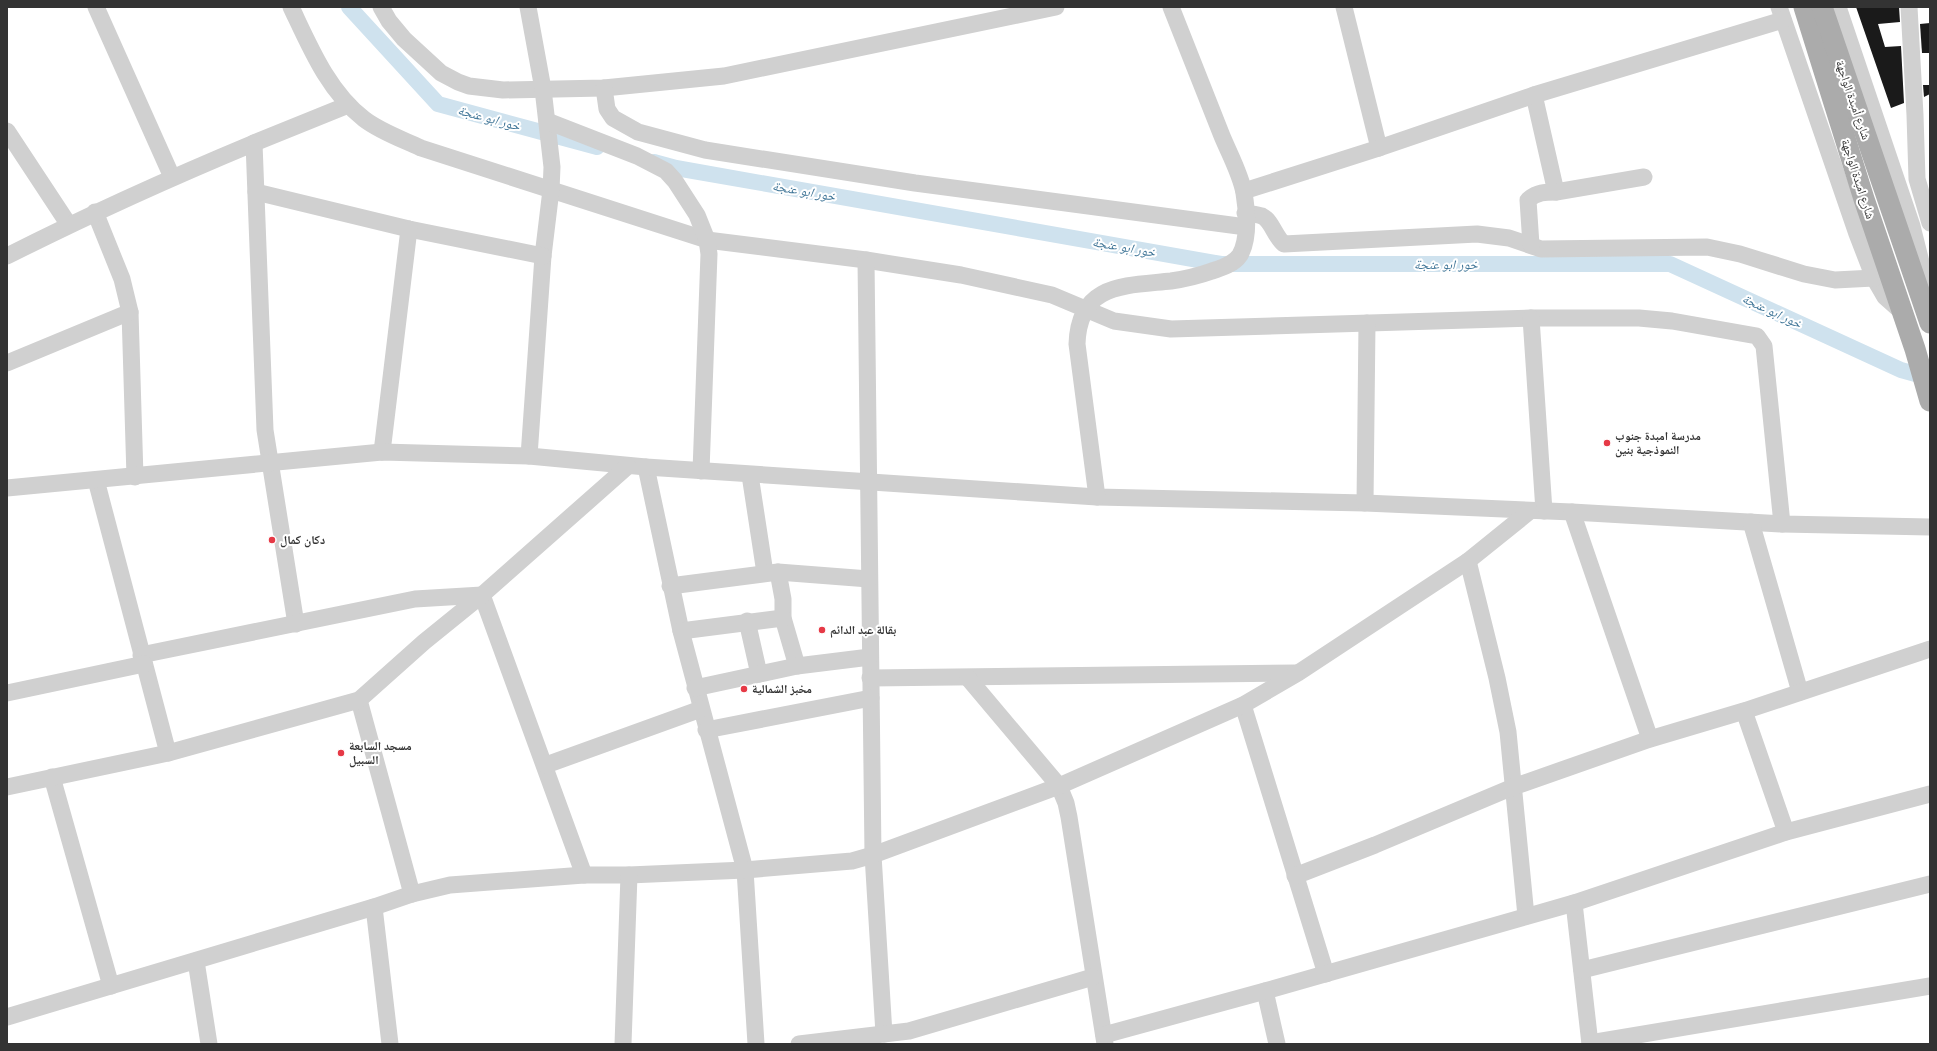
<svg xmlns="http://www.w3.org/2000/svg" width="1937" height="1051" viewBox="0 0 1937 1051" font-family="'Fira Sans','Noto Naskh Arabic',sans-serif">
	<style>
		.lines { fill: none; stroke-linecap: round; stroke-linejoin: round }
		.canal { stroke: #cfe2ee; stroke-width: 16 }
		.building { fill: #1a1a1a }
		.minor { stroke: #d0d0d0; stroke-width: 17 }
		.major { stroke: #ababab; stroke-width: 21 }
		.poi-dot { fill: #e63946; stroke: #fff; stroke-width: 1.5 }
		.labels { text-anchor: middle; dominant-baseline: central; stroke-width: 4; stroke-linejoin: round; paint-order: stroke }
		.street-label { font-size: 12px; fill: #333; stroke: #fff }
		.poi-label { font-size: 12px; font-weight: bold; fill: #333; stroke: #fff; text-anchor: start }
		.water-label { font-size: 13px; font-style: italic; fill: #3f7597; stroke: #fff }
	</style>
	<rect width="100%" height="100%" fill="#fff"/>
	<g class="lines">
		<g class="canal">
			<path d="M349,7l89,97 159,43"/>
			<path d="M654,162l22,6 545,96h449l231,106 29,8"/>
		</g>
	</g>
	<g class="building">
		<path d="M1856,7h43l1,15 -22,2 7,23 16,-1 3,57 -13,5z"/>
		<path d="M1930,23v30h-8l-2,-29z"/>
		<path d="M1923,85h7v9l-6,3z"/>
	</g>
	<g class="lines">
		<g class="minor">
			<path d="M96,7l76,170"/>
			<path d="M291,7c19,40 37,84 73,112 17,13 38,20 57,29l286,92 159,20 95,15 91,20 62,26 57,8 360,-11h108l33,3 85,15 7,10 18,178"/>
			<path d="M381,7l8,14 15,18 37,34 17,9 11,4 34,4 101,-2 120,-12 332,-69"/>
			<path d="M528,7l15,82 9,78 -1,23 -8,66 -14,200"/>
			<path d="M1344,7l35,141"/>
			<path d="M1779,7l78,227 17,44 11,19 18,16"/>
			<path d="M1838,7l74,219 10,40 2,25"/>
			<path d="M1909,7l6,108 2,64 13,44"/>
			<path d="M604,88l3,21 6,9 25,14 67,18 210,33 331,44"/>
			<path d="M1534,95l22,97"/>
			<path d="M547,121l90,35 29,15 9,10 22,34 10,25 2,14 -8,217"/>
			<path d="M7,131l62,94"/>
			<path d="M254,143l94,-38"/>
			<path d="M1244,191l135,-43 155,-53 249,-75"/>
			<path d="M256,192l153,37 134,27"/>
			<path d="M95,212l27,67 8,33 5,165"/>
			<path d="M1245,213c5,1 12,1 17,3 10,5 13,21 22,28l193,-10 32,4 32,11 166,-2 33,7 64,20 31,6 39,-2"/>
			<path d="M1531,245l-3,-45c9,-8 17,-8 28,-8l88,-15"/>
			<path d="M7,256c81,-41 163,-78 247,-113l11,287 31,194"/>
			<path d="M866,260l7,595 11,179"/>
			<path d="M1531,318l13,193"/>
			<path d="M7,363l123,-51"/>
			<path d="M382,452l27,-223"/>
			<path d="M646,467l35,164 64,239 11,174"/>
			<path d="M750,475l15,98"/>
			<path d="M96,480l72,273"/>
			<path d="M7,488l375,-36 147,4 117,11 451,30 268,6 207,9 210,12 148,3"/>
			<path d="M1097,497l-20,-153c2,-61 47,-58 94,-63 14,-2 27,-5 41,-10 10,-3 22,-7 28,-16 9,-16 7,-44 4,-62 -3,-18 -15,-40 -22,-57 -17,-43 -34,-86 -51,-129"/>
			<path d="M1365,503l2,-180"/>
			<path d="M1572,512l78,227"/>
			<path d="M1751,522l49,170"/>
			<path d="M1468,561l29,117 11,54 18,184"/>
			<path d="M778,572l5,27v19l14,48"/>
			<path d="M670,586l108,-14 91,7"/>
			<path d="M747,621l12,53"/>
			<path d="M681,631l102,-13"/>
			<path d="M141,655l274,-56 67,-4 102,280"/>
			<path d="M870,678l426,-5"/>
			<path d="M968,678l91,108 7,17 3,14 36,227"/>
			<path d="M695,688l102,-22 73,-9"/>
			<path d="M7,693l137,-29"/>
			<path d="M359,700l53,194"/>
			<path d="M1243,705l83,269"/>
			<path d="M1744,711l42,121"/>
			<path d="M706,730l165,-32"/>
			<path d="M546,765l155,-56"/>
			<path d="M52,777l59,209"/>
			<path d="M7,787l161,-34 191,-53 65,-58 58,-47 146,-129"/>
			<path d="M1295,876l80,-31 138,-58 137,-48 94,-28 186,-62"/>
			<path d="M1574,903l16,141"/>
			<path d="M374,907l16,137"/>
			<path d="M196,961l13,83"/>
			<path d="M1582,970l348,-86"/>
			<path d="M1265,991l12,53"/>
			<path d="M7,1017l367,-110 38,-13 38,-9 134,-10h45l116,-5 107,-9 21,-6 186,-69 184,-81 55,-32 170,-112 62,-50"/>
			<path d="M1104,1035l161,-44 309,-88 212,-71 144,-38"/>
			<path d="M1590,1043l340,-57"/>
			<path d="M623,1044l6,-169"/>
			<path d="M799,1044l110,-13 184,-54"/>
		</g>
		<g class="major">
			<path d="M1804,7l60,192 51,150 15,52"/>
			<path d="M1822,7l108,316"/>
		</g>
	</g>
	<g class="poi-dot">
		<circle cx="1607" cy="443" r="4"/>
		<circle cx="272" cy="540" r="4"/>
		<circle cx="822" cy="630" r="4"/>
		<circle cx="744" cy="689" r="4"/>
		<circle cx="341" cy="753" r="4"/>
	</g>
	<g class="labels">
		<g class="street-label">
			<text transform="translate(1853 100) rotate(71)">شارع أمبدة الواجهة</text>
			<text transform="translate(1858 179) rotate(72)">شارع امبدة الواجهة</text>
		</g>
		<g class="poi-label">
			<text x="1615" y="436">مدرسة امبدة جنوب<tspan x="1615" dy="14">النموذجية بنين</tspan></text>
			<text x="280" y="540">دكان كمال</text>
			<text x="830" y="630">بقالة عبد الدائم</text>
			<text x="752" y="689">مخبز الشمالية</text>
			<text x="349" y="746">مسجد السابعة<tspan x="349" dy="14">السبيل</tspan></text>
		</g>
		<g class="water-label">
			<text transform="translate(489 118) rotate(15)">خور ابو عنجة</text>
			<text transform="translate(804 191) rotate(10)">خور ابو عنجة</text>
			<text transform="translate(1124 247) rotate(10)">خور ابو عنجة</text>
			<text x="1446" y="264">خور ابو عنجة</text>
			<text transform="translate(1772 311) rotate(25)">خور ابو عنجة</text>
		</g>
	</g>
	<rect width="1937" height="1051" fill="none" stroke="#333333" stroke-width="16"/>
</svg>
